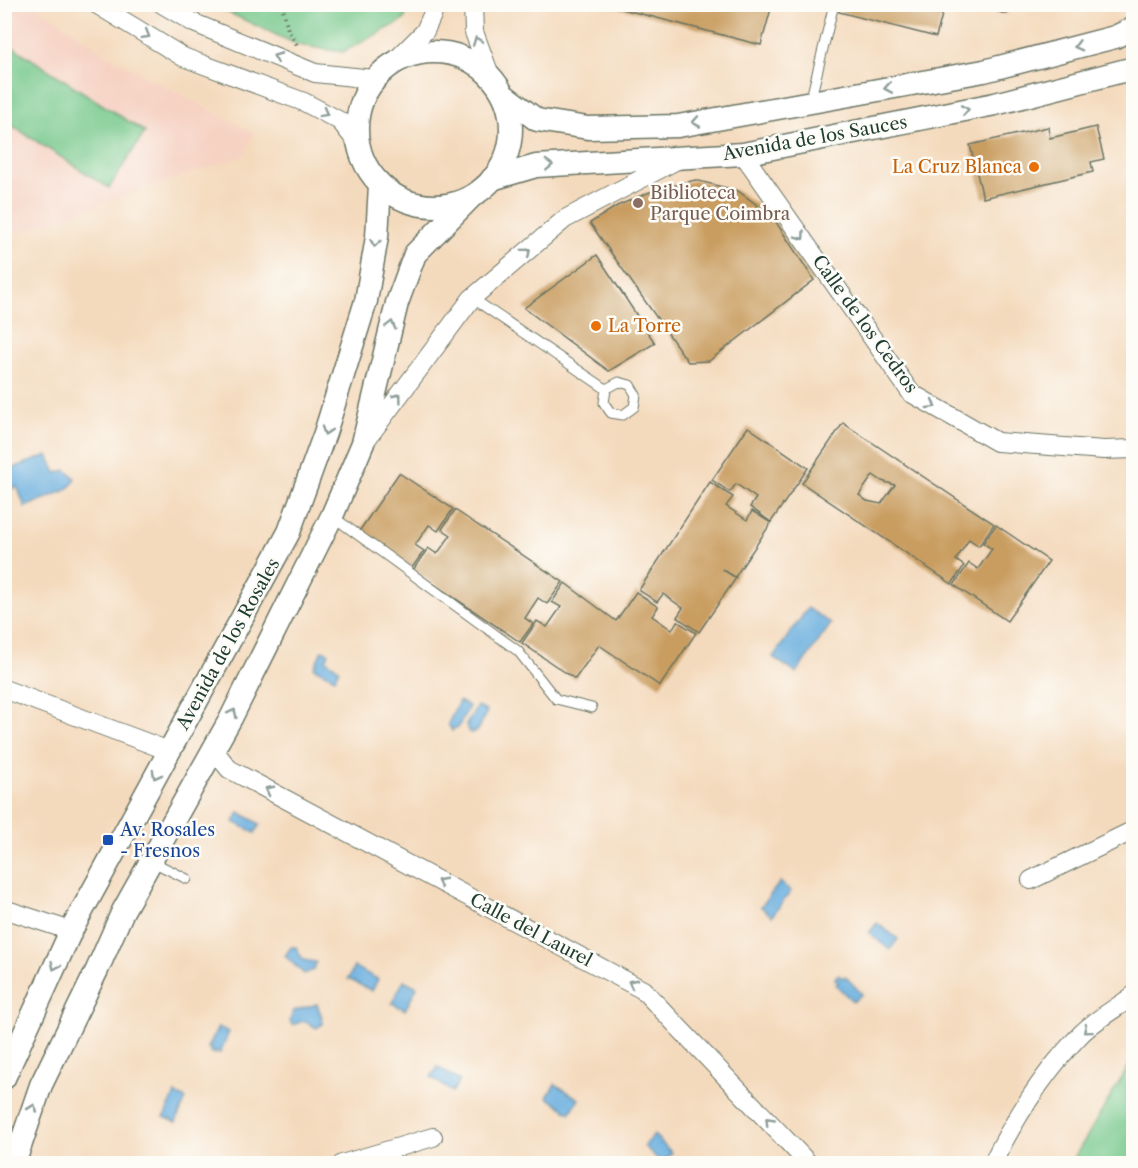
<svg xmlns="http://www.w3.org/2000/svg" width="1138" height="1168" viewBox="0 0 1138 1168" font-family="'Libre Caslon Text',serif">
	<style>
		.built { fill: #f6d2c3 }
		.green { fill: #74c78a; stroke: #4a825f; stroke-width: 1.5 }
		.water { fill: #68adde; stroke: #447589; stroke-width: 1.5 }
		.building { fill: #c99d61; fill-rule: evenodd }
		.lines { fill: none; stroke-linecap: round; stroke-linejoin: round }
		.service-casing { stroke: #6a7464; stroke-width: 11 }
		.minor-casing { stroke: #6a7464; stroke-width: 20 }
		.tertiary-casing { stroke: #6a7464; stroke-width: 25 }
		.path { stroke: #6a7464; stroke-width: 4; stroke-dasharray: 1.5 4.5; stroke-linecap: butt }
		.service { stroke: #fff; stroke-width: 9 }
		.minor { stroke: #fff; stroke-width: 18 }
		.tertiary { stroke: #fff; stroke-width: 22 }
		.oneway { stroke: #8f9e9a }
		.food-dot { fill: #e8710a; stroke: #fdfcf7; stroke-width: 2 }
		.education-dot { fill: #8d6e63; stroke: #fdfcf7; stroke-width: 2 }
		.transit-dot { fill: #1a4fb4; stroke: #fdfcf7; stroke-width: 2 }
		.labels { text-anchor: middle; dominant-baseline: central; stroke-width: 5; stroke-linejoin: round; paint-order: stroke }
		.street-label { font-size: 18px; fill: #1f3d34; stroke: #fdfcf7 }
		.food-label { font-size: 18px; fill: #c56008; stroke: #fdfcf7; text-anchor: end }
		.education-label { font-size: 18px; fill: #785e54; stroke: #fdfcf7; text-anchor: start }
		.transit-label { font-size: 18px; fill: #164399; stroke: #fdfcf7; text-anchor: start }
	</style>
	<rect width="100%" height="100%" fill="#fdfcf7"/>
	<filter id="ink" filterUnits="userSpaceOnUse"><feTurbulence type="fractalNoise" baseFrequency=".0167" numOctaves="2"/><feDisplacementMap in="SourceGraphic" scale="12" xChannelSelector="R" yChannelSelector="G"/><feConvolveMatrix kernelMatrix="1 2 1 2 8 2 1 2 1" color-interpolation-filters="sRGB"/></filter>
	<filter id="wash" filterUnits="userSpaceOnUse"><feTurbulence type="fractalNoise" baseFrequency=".008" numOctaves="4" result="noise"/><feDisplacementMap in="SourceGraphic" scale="24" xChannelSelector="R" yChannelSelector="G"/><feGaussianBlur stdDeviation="1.35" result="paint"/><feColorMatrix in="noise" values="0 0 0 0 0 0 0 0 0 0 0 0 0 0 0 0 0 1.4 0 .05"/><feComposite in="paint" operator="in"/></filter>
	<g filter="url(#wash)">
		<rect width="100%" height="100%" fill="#f4dabd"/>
		<path class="built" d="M4,5h31l76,53 142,75 -9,22 -239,82z"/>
		<g class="green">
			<path d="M212,5l197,-1v1l-5,15 -61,32 -45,-7z"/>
			<path d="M5,42l140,90 -36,56 -104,-67z"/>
			<path d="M1133,1059v104h-62z"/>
		</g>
		<g class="water">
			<path d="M48,455l8,18 10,-3 8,7 1,4 -9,9 -41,17 -8,-21 -9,5 -3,-1v-19z"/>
			<path d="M808,608l23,16 -35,49 -23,-16z"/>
			<path d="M322,650l7,3 -3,7 13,9 -4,9 -21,-10z"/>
			<path d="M459,701l10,5 -11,22h-4l-2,3 -4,-7z"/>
			<path d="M477,706l10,5 -10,20 -7,2 -4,-8z"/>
			<path d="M239,812l21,12 -5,9 -21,-11z"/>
			<path d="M780,882l11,9 -19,25 -11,-9z"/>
			<path d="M877,923l21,16 -8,11 -21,-17z"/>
			<path d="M291,947h5l7,13 13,2 -2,8 -10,4 -19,-18z"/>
			<path d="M354,967l24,12 -6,12 -24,-12z"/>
			<path d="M839,975l3,3 3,-2 17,18 -9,8 -17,-17 2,-3 -3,-3 1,-3z"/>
			<path d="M404,980l13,7 -12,23 -13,-7z"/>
			<path d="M317,1004c2,6 6,13 6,20l-7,4c-12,-8 -9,-9 -24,-3l-2,-4 3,-10z"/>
			<path d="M218,1027l11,5 -9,21 -4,-1 -1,2 -5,-2 1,-3 -3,-1z"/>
			<path d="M438,1067l22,14 -8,11 -21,-15z"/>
			<path d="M555,1084l24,15 -9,14 -23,-16z"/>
			<path d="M175,1094l11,5 -10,23 -12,-5z"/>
			<path d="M654,1135l18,18 -10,10 -18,-17z"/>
		</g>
		<g id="blocks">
			<g class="building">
				<path d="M840,4h105l-9,33 -97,-25z"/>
				<path d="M965,4h45l-3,10z"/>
				<path d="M607,5h165l-11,40z"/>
				<path d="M1048,127l2,11 46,-11 8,32 -13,3 2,10 -110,26 -13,-53z"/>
				<path d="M695,180l43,11 34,25 42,64 -105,81 -21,1 -98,-139 27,-17 33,-14z"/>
				<path d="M597,255l58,88 -46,28 -85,-63z"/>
				<path d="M843,423l151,101 -15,22 -10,-7 -13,21 8,6 -12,18 -150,-101zM873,475l9,6 13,4 -14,19 -14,-3 -8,-6z"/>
				<path d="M748,427l60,41 -37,54 -21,-15 6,-9 -20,-14 -6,8 -18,-12z"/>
				<path d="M399,473l54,36 -15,22 -9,-6 -14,20 9,6 -13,18 -53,-36z"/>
				<path d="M710,482l23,15 -7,9 21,14 5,-9 19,12 -36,54 -13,-8 14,9 -37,54 -22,-15 6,-9 -20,-14 -6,8 -18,-12z"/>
				<path d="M455,510l108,72 -16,22 -9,-6 -13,20 8,6 -13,18 -107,-72 15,-22 9,6 14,-19 -9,-6z"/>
				<path d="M996,525l53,36 -42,60 -53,-36 15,-22 9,6 14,-20 -9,-6z"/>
				<path d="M565,583l51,38 20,-29 22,15 -6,9 20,14 5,-9 19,12 -36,53 -61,-41 -24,34 -53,-36 15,-22 10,6 14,-20 -9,-5z"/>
			</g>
		</g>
	</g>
	<g filter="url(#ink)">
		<use href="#blocks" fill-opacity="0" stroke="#6a7464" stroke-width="1.5"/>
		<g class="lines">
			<g class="service-casing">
				<g id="service">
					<path d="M810,102l24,-98"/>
					<path d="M472,298l134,91 -2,14 7,10 12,2 11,-8 2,-12 -6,-10 -11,-3 -13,7"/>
					<path d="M332,516l186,135 38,48 36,9"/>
					<path d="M151,861l36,18"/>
				</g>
			</g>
			<g class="minor-casing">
				<g id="minor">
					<path d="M96,4l87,53 121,45 36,19 19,24"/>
					<path d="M162,4l32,19 121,50 59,6"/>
					<path d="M473,4l1,28 16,43"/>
					<path d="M394,62l31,-31 12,-27"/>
					<path d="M743,154l168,239 86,49 107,8 30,-1"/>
					<path d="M366,440l106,-142 93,-79 112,-59"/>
					<path d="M4,689l165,62"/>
					<path d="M213,749l16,20 414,221 166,174"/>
					<path d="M1031,880l103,-50"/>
					<path d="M4,909l67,22"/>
					<path d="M342,1164l91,-27"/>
					<path d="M992,1164c24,-48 52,-92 89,-130 15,-15 36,-26 53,-39"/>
				</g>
			</g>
			<g class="tertiary-casing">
				<g id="tertiary">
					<circle cx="434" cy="129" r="77"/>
					<path d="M505,96l32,24 51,8 90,-2 306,-55 131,-34 19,-9"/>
					<path d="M492,179l44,-13 207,-12 252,-50 139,-36"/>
					<path d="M4,1078l67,-147 218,-399 36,-99 41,-132 11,-64 3,-52"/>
					<path d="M14,1164l27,-79 56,-115 26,-59 108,-193 101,-202 31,-73 34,-140 18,-49 56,-57"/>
				</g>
			</g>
			<path class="path" d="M282,4l6,26 9,15"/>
			<use href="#service" class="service"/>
			<use href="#minor" class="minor"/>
			<use href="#tertiary" class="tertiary"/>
		</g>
		<defs><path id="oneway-chevron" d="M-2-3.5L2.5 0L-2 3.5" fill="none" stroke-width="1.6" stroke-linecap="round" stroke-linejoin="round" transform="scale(1.5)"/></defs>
		<g class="oneway">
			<use href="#oneway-chevron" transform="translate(146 35) rotate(31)"/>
			<use href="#oneway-chevron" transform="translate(477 41) rotate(-110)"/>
			<use href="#oneway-chevron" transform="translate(1078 46) rotate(165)"/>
			<use href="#oneway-chevron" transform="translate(277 57) rotate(-158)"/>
			<use href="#oneway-chevron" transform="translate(888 88) rotate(170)"/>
			<use href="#oneway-chevron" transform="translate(965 110) rotate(-11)"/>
			<use href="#oneway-chevron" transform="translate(324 113) rotate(29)"/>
			<use href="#oneway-chevron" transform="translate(696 122) rotate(170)"/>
			<use href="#oneway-chevron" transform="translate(549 165) rotate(-2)"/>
			<use href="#oneway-chevron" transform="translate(801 236) rotate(55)"/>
			<use href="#oneway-chevron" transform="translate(375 243) rotate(98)"/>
			<use href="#oneway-chevron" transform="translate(527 252) rotate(-40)"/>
			<use href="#oneway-chevron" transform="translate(391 325) rotate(-76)"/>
			<use href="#oneway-chevron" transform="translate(398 397) rotate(-53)"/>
			<use href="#oneway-chevron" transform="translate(932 405) rotate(30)"/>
			<use href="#oneway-chevron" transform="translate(326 431) rotate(108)"/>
			<use href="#oneway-chevron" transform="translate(233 713) rotate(-63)"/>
			<use href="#oneway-chevron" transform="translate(156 775) rotate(118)"/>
			<use href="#oneway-chevron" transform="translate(269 790) rotate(-152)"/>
			<use href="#oneway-chevron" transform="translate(441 882) rotate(-152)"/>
			<use href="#oneway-chevron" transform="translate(55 966) rotate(115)"/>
			<use href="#oneway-chevron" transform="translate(632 983) rotate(-152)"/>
			<use href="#oneway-chevron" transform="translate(1087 1030) rotate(140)"/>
			<use href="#oneway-chevron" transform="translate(33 1108) rotate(-71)"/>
			<use href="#oneway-chevron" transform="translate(769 1121) rotate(-134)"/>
		</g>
	</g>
	<g class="food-dot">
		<circle cx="1034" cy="167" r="6"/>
		<circle cx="596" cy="326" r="6"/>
	</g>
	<circle class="education-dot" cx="638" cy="203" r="6"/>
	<rect class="transit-dot" x="102" y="834" width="12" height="12" rx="3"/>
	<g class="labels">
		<g class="street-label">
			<text transform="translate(815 138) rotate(-10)">Avenida de los Sauces</text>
			<text transform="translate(865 324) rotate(54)">Calle de los Cedros</text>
			<text transform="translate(228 644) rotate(-61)">Avenida de los Rosales</text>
			<text transform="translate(531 930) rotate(28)">Calle del Laurel</text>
		</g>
		<g class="food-label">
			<text x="1022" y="167">La Cruz Blanca</text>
			<text x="608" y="326" text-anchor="start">La Torre</text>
		</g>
		<g class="education-label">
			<text x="650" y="193">Biblioteca<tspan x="650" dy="21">Parque Coimbra</tspan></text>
		</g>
		<g class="transit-label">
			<text x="120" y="830">Av. Rosales<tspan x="120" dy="21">- Fresnos</tspan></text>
		</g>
	</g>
	<rect width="1138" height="1168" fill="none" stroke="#fdfcf7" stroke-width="24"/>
</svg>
